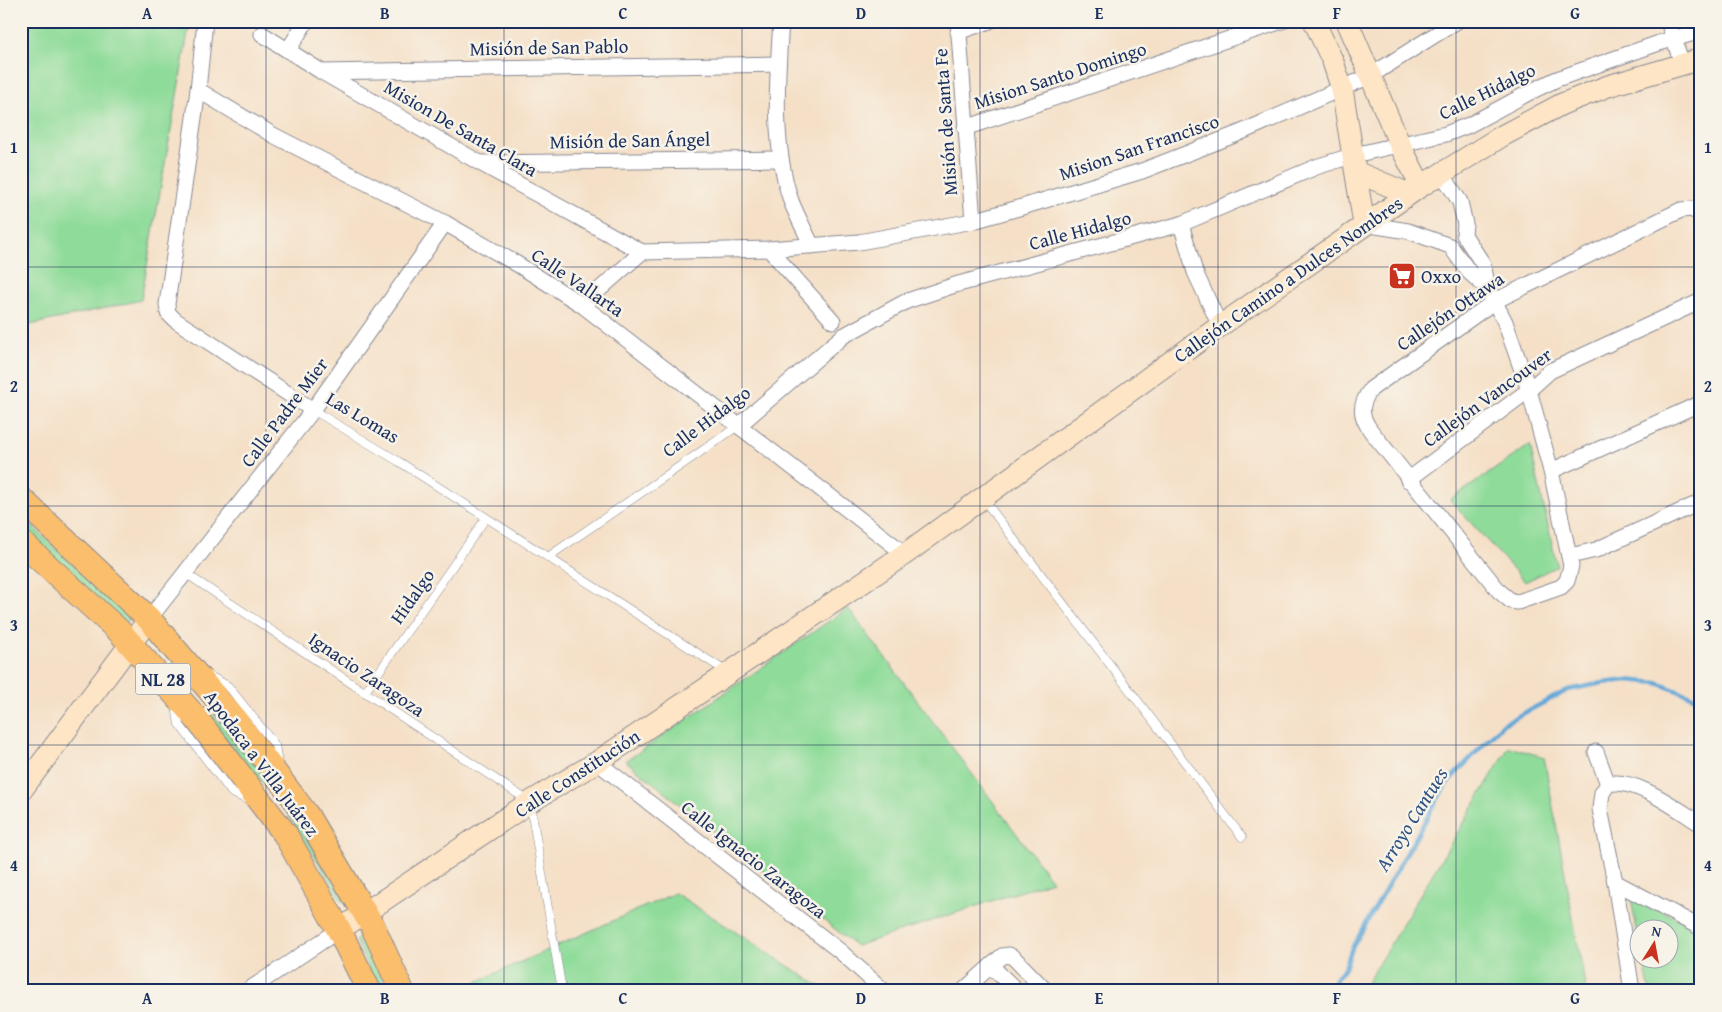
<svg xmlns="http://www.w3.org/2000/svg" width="1722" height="1012" viewBox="0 0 1722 1012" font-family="'Gentium Book Plus',serif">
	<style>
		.green { fill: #8fdc9a; stroke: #55867c }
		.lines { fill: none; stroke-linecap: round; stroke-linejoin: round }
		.stream { stroke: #62a8d8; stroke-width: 4.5 }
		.lane-casing { stroke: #888892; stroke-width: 9 }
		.street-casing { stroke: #888892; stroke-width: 17 }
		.secondary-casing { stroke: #888892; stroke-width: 23 }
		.primary-casing { stroke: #888892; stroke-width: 26 }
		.lane { stroke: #fff; stroke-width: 8 }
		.street { stroke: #fff; stroke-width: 15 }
		.secondary { stroke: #fde5c5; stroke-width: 21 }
		.primary { stroke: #fabe6d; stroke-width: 24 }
		.grid { fill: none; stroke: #1b2f5e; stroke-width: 1; stroke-opacity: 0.55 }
		.labels { text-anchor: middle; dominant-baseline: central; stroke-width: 5; stroke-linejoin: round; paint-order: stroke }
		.shield { fill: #f7f3e8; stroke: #5d6a87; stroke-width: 1 }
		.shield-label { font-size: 18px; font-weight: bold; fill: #1b2f5e }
		.street-label { font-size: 19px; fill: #1b2f5e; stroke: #f7f3e8 }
		.poi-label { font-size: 19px; fill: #1b2f5e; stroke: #f7f3e8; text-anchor: start }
		.water-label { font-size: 20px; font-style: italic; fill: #305383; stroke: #f7f3e8 }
		.neatline { fill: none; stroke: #1b2f5e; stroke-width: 2 }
		.grid-label { font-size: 16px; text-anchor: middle; font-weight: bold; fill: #1b2f5e }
	</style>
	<rect width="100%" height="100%" fill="#f7f3e8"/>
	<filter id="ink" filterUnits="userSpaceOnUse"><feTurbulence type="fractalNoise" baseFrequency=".02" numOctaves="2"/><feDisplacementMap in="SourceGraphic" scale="10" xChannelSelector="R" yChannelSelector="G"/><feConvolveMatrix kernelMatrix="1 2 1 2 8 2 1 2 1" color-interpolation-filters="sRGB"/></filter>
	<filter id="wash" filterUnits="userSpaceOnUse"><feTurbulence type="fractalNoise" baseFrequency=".0096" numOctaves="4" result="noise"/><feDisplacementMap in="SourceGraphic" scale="20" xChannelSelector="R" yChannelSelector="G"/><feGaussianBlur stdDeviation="1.12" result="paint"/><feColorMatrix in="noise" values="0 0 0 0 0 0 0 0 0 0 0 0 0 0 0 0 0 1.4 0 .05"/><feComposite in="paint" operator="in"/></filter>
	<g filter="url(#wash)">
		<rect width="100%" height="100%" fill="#f5e0c7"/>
		<g class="green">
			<path d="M21,21h169l-49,279 -120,27z"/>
			<path d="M1530,445l27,121 -32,16 -75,-82z"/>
			<path d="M21,516l108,101 -1,5 -10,-6 -97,-88z"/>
			<path d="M848,608l204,273 -196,65 -230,-185z"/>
			<path d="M152,651l55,59 26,23 60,81 52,86 -3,2 -57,-93z"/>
			<path d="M1509,747l35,10 42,234h-224z"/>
			<path d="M675,893l152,98h-371z"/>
			<path d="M1630,894l71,37v60h-51l-7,-31h27v-30h-30l-1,10z"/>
			<path d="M361,935l27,56h-10l-22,-51z"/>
		</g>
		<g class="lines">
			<path class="stream" d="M1326,991l19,-23 7,-20 95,-165 56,-59 65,-34 35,-7 24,-3 30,3 44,17"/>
		</g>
	</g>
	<g filter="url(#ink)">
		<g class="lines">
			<g class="lane-casing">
				<g id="lane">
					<path d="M313,410l85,51 329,211"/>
					<path d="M984,500l258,337"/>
					<path d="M548,557l190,-131"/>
					<path d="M185,573l345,229 32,189"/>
					<path d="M208,675l20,11 47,59 3,20"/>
					<path d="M365,692l121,-174"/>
					<path d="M176,706l3,18 53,69 19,8"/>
				</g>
			</g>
			<g class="street-casing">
				<g id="street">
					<path d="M205,21l-7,69 -31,214 1,9 7,7 138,90"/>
					<path d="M781,21c-4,59 -9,123 10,180 6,15 14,30 21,45"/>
					<path d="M958,21l15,200"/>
					<path d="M1668,21l14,43"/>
					<path d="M958,32l32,-11"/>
					<path d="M262,34l60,38 158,91 162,89"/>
					<path d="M289,49l17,-28"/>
					<path d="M322,72l456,-8"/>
					<path d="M198,90l75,45 172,88 72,41 65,41 323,249"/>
					<path d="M965,128l317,-107"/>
					<path d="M481,163l300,-4"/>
					<path d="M1440,175l8,8 12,19 5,22 -1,11 19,29 5,25"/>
					<path d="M1181,224l14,48 25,54"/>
					<path d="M1364,224l44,7 42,15 20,27 18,16 17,33 24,68 22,81 20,95 -4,15 -6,6 -43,15 -7,-1 -12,-10 -128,-160c-11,-15 -12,-26 0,-42l124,-88 186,-91 11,-1 9,6"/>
					<path d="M769,249l64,72"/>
					<path d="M642,252l127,-3 90,-7 114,-21 49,-14 120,-36 95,-37 133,-58 87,-55"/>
					<path d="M582,305l60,-53"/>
					<path d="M738,426l105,-90 64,-35 48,-16 226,-61 135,-57 38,-12 92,-21 23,-9 61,-33 27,-13 102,-36 42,-12"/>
					<path d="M1551,471l150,-68"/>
					<path d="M1408,480l121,-90 21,-19 151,-70"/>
					<path d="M1570,556l26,-6 105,-48"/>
					<path d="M149,619l164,-209 132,-187"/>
					<path d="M1596,752l12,32"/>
					<path d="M597,762l244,190 43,39"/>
					<path d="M1615,882l86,46"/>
					<path d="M991,966l26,25"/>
					<path d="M247,991l92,-61"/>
					<path d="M963,991l39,-35 7,-1 5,3 32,33"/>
					<path d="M1632,991l-17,-109 -15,-73 2,-16 6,-9c27,-7 70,26 93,40"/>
				</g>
			</g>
			<g class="secondary-casing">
				<g id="secondary">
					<path d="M1314,21l19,41 9,27 22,135"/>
					<path d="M1347,21l53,124 21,41"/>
					<path d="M1356,172l53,22"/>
					<path d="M21,791l128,-172"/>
					<path d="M339,930l191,-128 67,-40 308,-208 315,-228 201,-140 81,-50 60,-32 46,-18 93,-27"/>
				</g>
			</g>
			<g class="primary-casing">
				<g id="primary">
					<path d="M21,499l128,120 86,101 71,94 67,113 29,64"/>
					<path d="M21,542l98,89 77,87 89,116 54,96 30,61"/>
				</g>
			</g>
			<use href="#lane" class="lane"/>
			<use href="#street" class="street"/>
			<use href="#secondary" class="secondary"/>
			<use href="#primary" class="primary"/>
		</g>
	</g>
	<path class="grid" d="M266,21v970M504,21v970M742,21v970M980,21v970M1218,21v970M1456,21v970M21,267h1680M21,506h1680M21,745h1680"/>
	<defs>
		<g id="supermarket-square" transform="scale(1.4375)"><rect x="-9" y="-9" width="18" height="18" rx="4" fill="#c8321e" stroke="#f7f3e8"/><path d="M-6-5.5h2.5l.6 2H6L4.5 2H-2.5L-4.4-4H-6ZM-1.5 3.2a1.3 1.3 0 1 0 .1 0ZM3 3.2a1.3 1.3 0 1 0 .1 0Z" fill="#fff"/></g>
	</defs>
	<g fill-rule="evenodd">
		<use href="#supermarket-square" x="1402" y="276"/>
	</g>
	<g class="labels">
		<rect class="shield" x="135.5" y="663.5" width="55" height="31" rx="4"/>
		<g class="shield-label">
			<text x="163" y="679">NL 28</text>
		</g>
		<g class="street-label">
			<text transform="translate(549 47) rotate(-1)">Misión de San Pablo</text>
			<text transform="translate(1060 75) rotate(-18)">Mision Santo Domingo</text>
			<text transform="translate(1487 91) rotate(-26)">Calle Hidalgo</text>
			<text transform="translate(945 122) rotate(-94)">Misión de Santa Fe</text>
			<text transform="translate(461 128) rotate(30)">Mision De Santa Clara</text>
			<text transform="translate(630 140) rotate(-1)">Misión de San Ángel</text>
			<text transform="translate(1139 147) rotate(-19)">Mision San Francisco</text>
			<text transform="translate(1080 230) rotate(-15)">Calle Hidalgo</text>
			<text transform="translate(1288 279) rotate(-35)">Callejón Camino a Dulces Nombres</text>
			<text transform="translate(578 282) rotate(34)">Calle Vallarta</text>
			<text transform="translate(1450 311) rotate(-34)">Callejón Ottawa</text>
			<text transform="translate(1487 397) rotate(-36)">Callejón Vancouver</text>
			<text transform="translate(284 412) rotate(-53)">Calle Padre Mier</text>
			<text transform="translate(363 417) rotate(31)">Las Lomas</text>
			<text transform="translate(706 421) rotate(-37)">Calle Hidalgo</text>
			<text transform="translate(412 596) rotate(-55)">Hidalgo</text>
			<text transform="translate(367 674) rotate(34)">Ignacio Zaragoza</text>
			<text transform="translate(262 763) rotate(53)">Apodaca a Villa Juárez</text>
			<text transform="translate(577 773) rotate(-33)">Calle Constitución</text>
			<text transform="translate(754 859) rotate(38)">Calle Ignacio Zaragoza</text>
		</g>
		<g class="poi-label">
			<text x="1421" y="276">Oxxo</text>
		</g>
		<g class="water-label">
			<text transform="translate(1411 819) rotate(-58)">Arroyo Cantues</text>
		</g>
	</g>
	<rect width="1722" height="1012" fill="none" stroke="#f7f3e8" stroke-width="55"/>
	<g transform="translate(1654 944) rotate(11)"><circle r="24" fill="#f7f3e8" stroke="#9fa5b1"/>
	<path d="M0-4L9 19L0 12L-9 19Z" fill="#c8321e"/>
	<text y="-8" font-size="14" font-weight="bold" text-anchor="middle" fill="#1b2f5e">N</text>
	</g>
	<rect x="28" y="28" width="1666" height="956" class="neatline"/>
	<g class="grid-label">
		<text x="147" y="19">A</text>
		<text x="385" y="19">B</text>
		<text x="623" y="19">C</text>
		<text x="861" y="19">D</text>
		<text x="1099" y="19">E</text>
		<text x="1337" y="19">F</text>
		<text x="1575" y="19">G</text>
		<text x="14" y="153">1</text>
		<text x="1708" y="153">1</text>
		<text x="14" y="392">2</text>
		<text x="1708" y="392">2</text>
		<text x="14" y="631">3</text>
		<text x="1708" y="631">3</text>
		<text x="14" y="871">4</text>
		<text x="1708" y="871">4</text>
		<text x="147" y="1004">A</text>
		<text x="385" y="1004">B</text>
		<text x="623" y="1004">C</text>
		<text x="861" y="1004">D</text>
		<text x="1099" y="1004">E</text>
		<text x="1337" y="1004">F</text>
		<text x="1575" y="1004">G</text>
	</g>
</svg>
